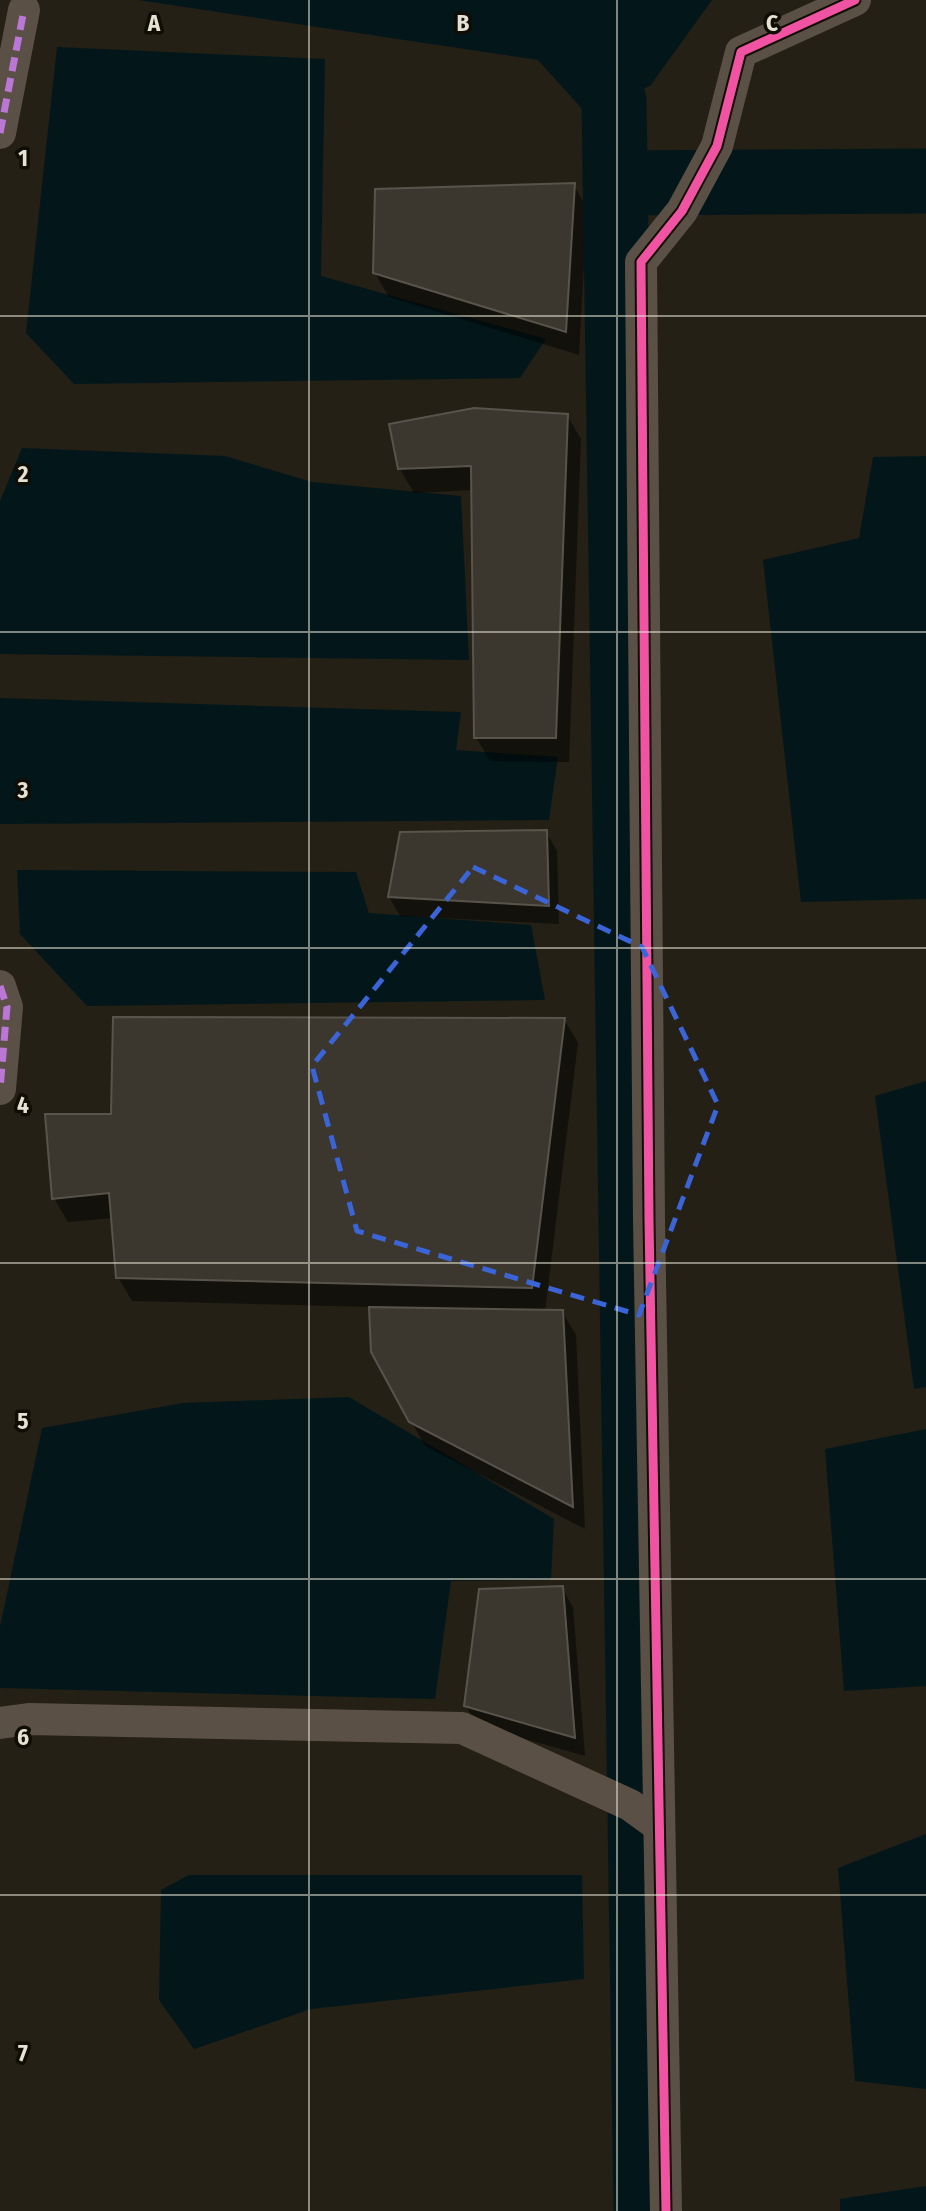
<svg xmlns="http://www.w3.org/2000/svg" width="926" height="2211" viewBox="0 0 926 2211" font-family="'Fira Sans Condensed',sans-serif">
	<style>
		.water { fill: #03171b }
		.shadow { fill: #0007 }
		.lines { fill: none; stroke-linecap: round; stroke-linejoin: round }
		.river { stroke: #03171b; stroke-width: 65 }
		.building { fill: #3c372e; stroke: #59544b; stroke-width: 2 }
		.street { stroke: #5b5045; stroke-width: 32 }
		.quiet { stroke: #ba77d6; stroke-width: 7; stroke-dasharray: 14 7; stroke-linecap: butt }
		.cycleway-casing { stroke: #100d05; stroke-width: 13 }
		.cycleway { stroke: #f153a3; stroke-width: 9 }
		.marked { fill: none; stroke: #3b64d7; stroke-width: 5; stroke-dasharray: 14 9; stroke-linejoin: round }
		.grid { fill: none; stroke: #e5e1d4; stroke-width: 2; stroke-opacity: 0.55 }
		.grid-label { font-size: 23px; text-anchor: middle; font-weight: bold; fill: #e5e1d4; stroke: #100d05; stroke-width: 7; stroke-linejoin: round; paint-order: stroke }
	</style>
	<rect width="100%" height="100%" fill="#242015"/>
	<g class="water">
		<path d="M138,0h574l-62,86 -66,25 -46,-51z"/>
		<path d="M57,47l268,12 -4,217 225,63 -26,39 -446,6 -48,-51z"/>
		<path d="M22,448l203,8 87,26 149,14 8,164 -469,-6v-153z"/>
		<path d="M926,456v443l-125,3 -38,-342 96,-22 14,-81z"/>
		<path d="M0,698l461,14 -5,38 102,7 -9,63 -549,4z"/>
		<path d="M17,870l339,2 13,41 162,12 14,75 -458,6 -67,-72z"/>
		<path d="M926,1081v306l-12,2 -39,-293z"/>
		<path d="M349,1397l205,122 -3,61 -100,1 -16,118 -435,-11v-61l42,-199 141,-25z"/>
		<path d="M926,1429v257l-82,5 -19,-242z"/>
		<path d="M926,1834v255l-71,-8 -17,-213z"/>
		<path d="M189,1875h393l2,104 -273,30 -117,40 -35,-49 2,-110z"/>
		<path d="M926,2186v25h-86v-12z"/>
	</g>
	<g class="shadow">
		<path d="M574,185l13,24 -8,146 -190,-58 -14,-24z"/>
		<path d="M567,415l14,24 -12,323 -79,-1 -14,-24 -3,-247 -59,3 -14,-24z"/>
		<path d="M546,832l11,19 2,73 -159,-8 -11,-19z"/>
		<path d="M564,1019l14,24 -33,268h17l14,24 9,194 -160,-83 -14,-25 -40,-114 -239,-6 -14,-24 -5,-59 -45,4 -14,-24 59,-82z"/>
		<path d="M562,1588l11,19 12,149 -108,-31 -11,-19z"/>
	</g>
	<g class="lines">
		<g class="river">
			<path d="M614,100l32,2111"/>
			<path d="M616,183l310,-2"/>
		</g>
	</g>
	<g class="building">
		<path d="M575,183l-9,149 -193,-59 2,-84z"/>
		<path d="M474,408l94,6 -12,324h-82l-3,-272 -73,3 -9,-45z"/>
		<path d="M547,830l2,76 -161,-9 12,-65z"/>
		<path d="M113,1017l452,1 -33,270 -416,-10 -7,-85 -57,6 -7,-85h66z"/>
		<path d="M369,1307l194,3 10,197 -164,-85 -38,-70z"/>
		<path d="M563,1586l12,152 -111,-32 15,-117z"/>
	</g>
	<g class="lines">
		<g class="street">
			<path d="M0,133l24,-123"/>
			<path d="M0,986l7,21 -7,82"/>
			<path d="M0,1723l29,-4 433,9 168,77 29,21"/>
			<path d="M666,2211l-17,-991 -8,-958 41,-51 35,-65 24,-94 114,-52"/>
		</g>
		<g class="quiet">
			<path d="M0,133l24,-123"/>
			<path d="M0,986l7,21 -7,82"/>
		</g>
		<g class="cycleway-casing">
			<path id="cycleway" d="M666,2211l-17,-991 -8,-958 41,-51 35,-65 24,-94 114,-52"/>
		</g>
		<use href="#cycleway" class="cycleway"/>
	</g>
	<path class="marked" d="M473,867l169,80 76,158 -79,210 -282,-84 -45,-165z"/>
	<path class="grid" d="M309,0v2211M617,0v2211M0,316h926M0,632h926M0,948h926M0,1263h926M0,1579h926M0,1895h926"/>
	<g class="grid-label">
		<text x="154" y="31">A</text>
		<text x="463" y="31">B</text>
		<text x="772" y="31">C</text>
		<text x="23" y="166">1</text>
		<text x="23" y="482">2</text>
		<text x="23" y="798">3</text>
		<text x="23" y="1113">4</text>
		<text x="23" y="1429">5</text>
		<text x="23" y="1745">6</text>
		<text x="23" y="2061">7</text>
	</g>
</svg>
